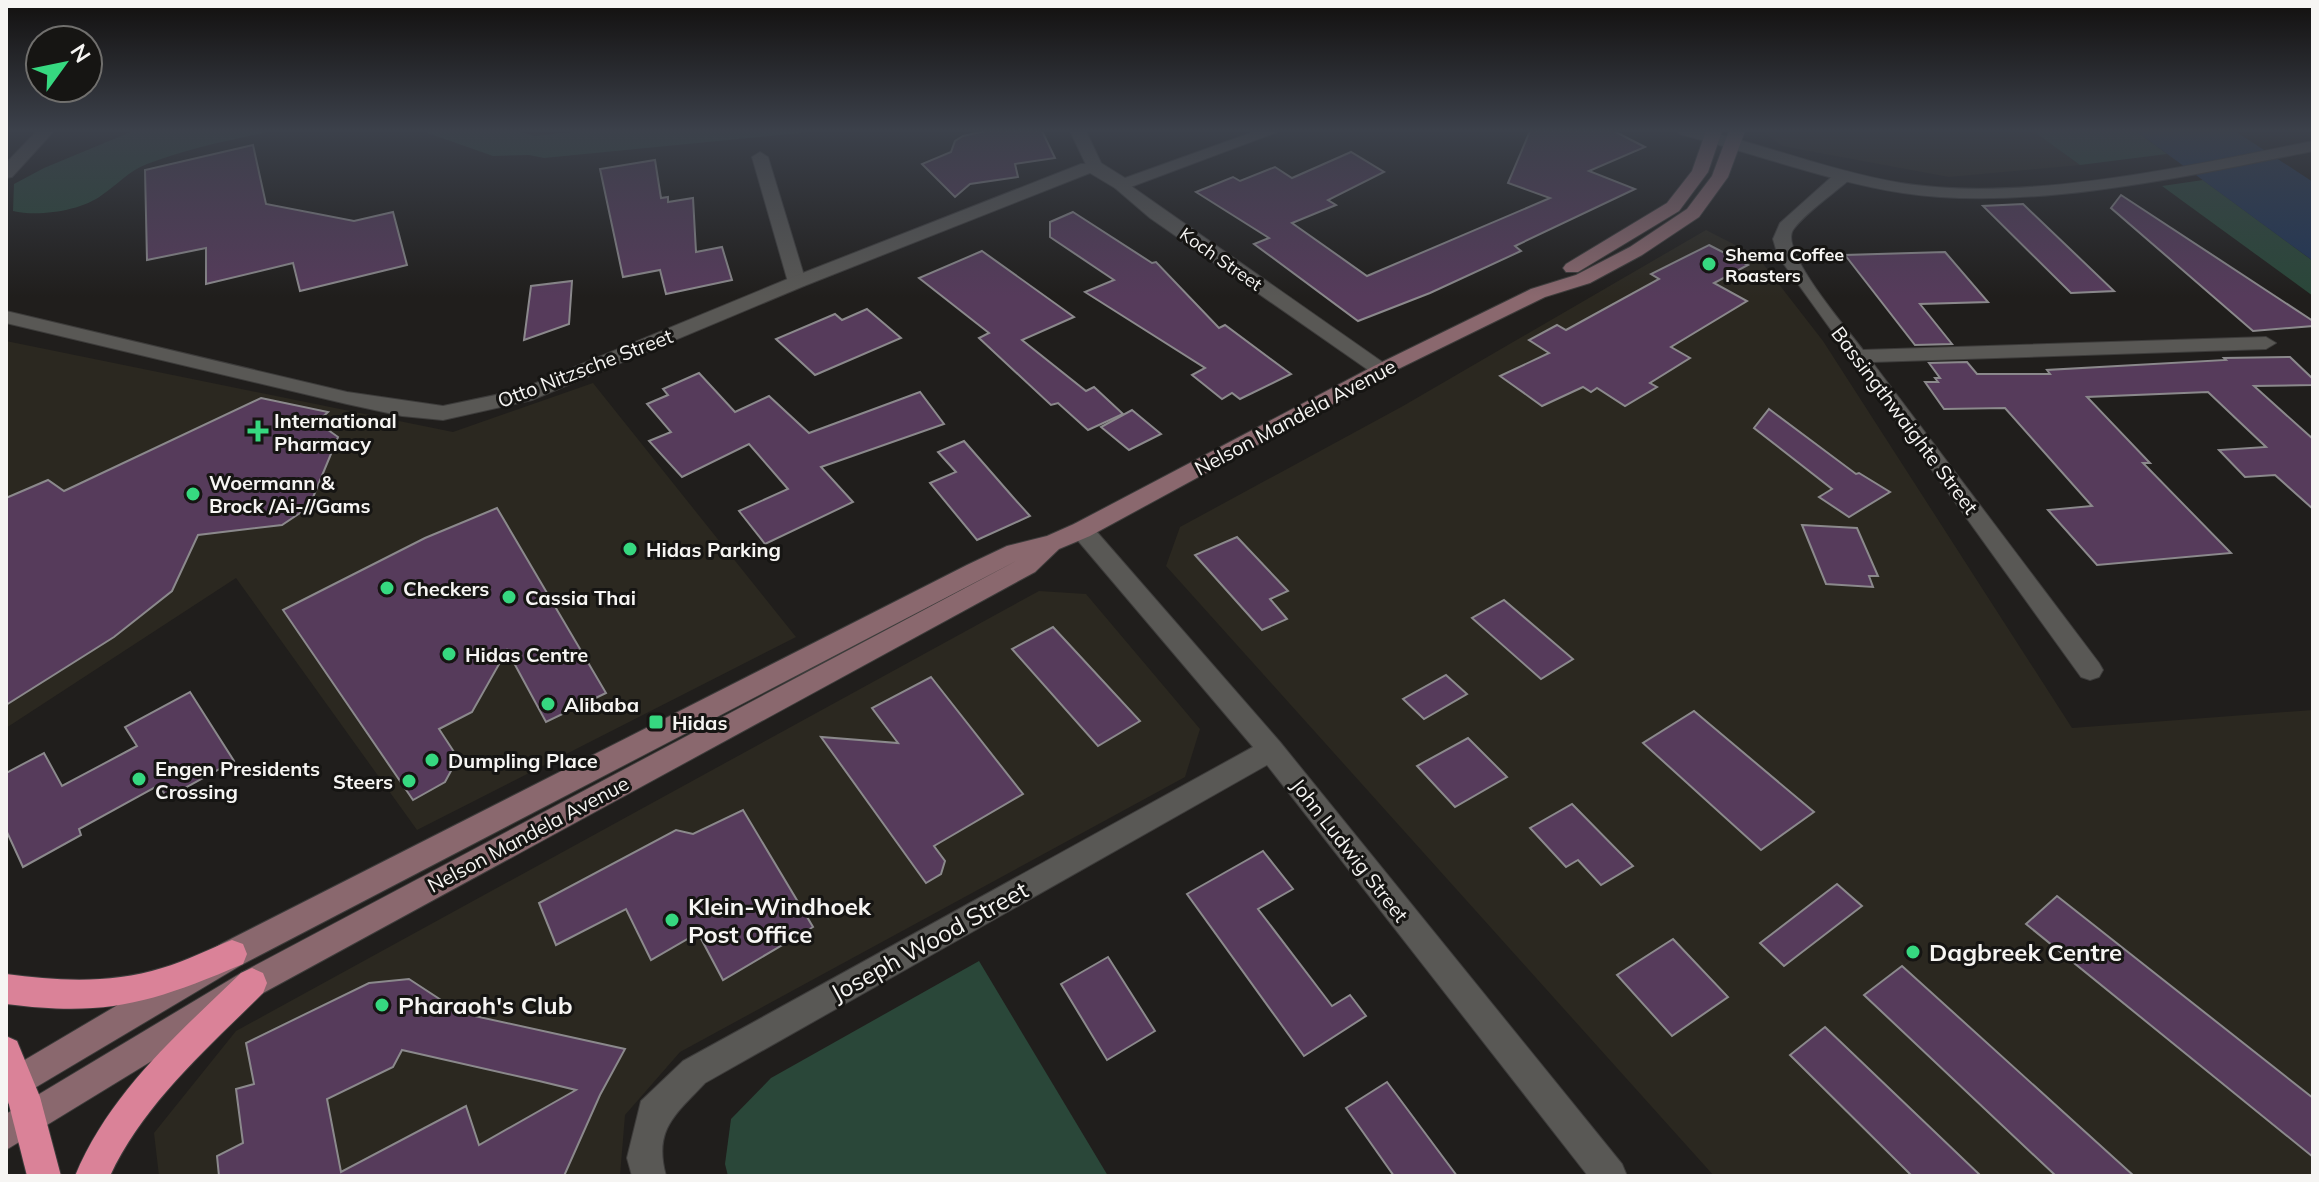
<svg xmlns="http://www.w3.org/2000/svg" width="2319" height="1182" viewBox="0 0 2319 1182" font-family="Mulish,sans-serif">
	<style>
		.built { fill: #2b2820 }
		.green { fill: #2a4739 }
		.water { fill: #213656 }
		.building { fill: #563b5b; stroke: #8b898c; stroke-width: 2; fill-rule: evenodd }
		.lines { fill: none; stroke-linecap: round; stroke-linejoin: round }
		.minor-casing { stroke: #3d3c3b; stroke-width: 2 }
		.tertiary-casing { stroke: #3d3c3b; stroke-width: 2 }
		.secondary-casing { stroke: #3d3c3b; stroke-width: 2 }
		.trunk-casing { stroke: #3d3c3b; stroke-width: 2 }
		.minor { fill: #595855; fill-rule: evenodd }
		.tertiary { fill: #595855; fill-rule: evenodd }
		.secondary { fill: #8a686e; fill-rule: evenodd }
		.trunk { fill: #da8298; fill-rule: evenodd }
		.poi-dot { fill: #36d880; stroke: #161513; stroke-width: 3 }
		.labels { text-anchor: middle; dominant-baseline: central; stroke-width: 6; stroke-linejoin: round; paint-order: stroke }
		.far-poi-label { font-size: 18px; font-weight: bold; fill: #f6f5f3; stroke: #161513; text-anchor: start }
		.far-street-label { font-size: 18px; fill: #f6f5f3; stroke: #161513 }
		.street-label { font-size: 20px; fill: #f6f5f3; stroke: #161513 }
		.poi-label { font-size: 20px; font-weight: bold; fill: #f6f5f3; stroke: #161513; text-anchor: start }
		.near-poi-label { font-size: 24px; font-weight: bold; fill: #f6f5f3; stroke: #161513; text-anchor: start }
		.near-street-label { font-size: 24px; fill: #f6f5f3; stroke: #161513 }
	</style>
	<rect width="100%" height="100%" fill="#201e1c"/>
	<g class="built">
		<path d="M1762,131h271l47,34 -131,12 -167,-31z"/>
		<path d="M1706,230l51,26 66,85 249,387 241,-18v466h-599l-548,-610 14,-39 223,-121z"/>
		<path d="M6,341l447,91 140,-49 203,254 -379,193 -181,-252 -230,150z"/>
		<path d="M1039,591l47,3 114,135 -15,48 -505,275 -55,63 -5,61h-461l-5,-43 82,-102z"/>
	</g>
	<g class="green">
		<path d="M133,131h139c-42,9 -84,17 -125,33 -17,6 -30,21 -45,31 -21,16 -64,22 -89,16l1,-27 30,-16z"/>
		<path d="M422,131h97l15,5 47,-5h239l-276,27 -15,-3 -36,1z"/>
		<path d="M2033,131h103l31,23 -87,11z"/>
		<path d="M2203,180l110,81v35l-151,-110z"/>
		<path d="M979,961l129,215h-380l-3,-12 6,-45 40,-41z"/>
	</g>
	<path class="water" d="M2136,131h99l78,51v79z"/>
	<g class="building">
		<path d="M985,131h57l13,27 -40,6 3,13 -48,7 -15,13 -33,-33 29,-12 4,-11 8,-5z"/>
		<path d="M1530,131h84l31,16 -56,24 46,18 -120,57 6,5 -91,42 -72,28 -104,-77 15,-6 -73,-46 37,-15 7,4 35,-14 17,11 59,-26 33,20 -56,28 8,5 -44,18 75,53 183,-78 -42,-15z"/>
		<path d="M253,145l13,59 88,17 39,-9 14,53 -107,26 -7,-28 -87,21v-36l-59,12 -2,-90z"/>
		<path d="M655,160l6,38 7,-1v5l25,-4 3,54 26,-5 10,33 -66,14 -6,-24 -37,7 -23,-108z"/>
		<path d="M2121,195l192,126v5l-60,5 -142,-123z"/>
		<path d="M2023,204l91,87 -43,2 -88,-87z"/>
		<path d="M1073,212l79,51 4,-1 63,66 6,-3 66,49 -51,25 -8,-6 -10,6 -30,-24 13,-7 -120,-76 29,-12 -64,-43v-15z"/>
		<path d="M1709,245l39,20 -34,18 33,18 -76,46 19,11 -40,25 7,4 -32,19 -28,-18 -6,4 -8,-5 -41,19 -42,-30 49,-23 -20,-13 28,-15 9,5 93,-51 -8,-5z"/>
		<path d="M982,251l92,66 -52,23 64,51 8,-4 29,27 -35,16 -30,-27 -7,2 -72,-67 10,-5 -70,-55z"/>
		<path d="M1945,252l43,50 -68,2 32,40 -37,1 -70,-90z"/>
		<path d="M572,281l-3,43 -45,16 7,-54z"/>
		<path d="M867,309l34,29 -86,37 -39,-36 59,-25 7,6z"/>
		<path d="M2290,357l23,22v6l-59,1 59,53v70l-38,-34 -30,2 -26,-27 47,-3 -58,-55 -121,5 63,66h-7l88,90 -134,12 -49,-55 44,-4 -87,-98 -61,1 -19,-27h13l-3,-4h5l-11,-15 38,-1 10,12h73l-3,-4 179,-10 -2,-2z"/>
		<path d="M699,373l36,39 34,-16 40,37 111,-41 24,32 -123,43 32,35 -88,42 -26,-33 49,-22 -39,-45 -67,33 -33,-36 22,-9 -24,-28 21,-9 -5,-6z"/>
		<path d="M261,398l67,14 -11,10 21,15 -29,70 -27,18 -84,10 -26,56 -58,46 -108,68v-207l42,-18 16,11z"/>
		<path d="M1769,409l87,65 3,-1 31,19 -41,25 -30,-20 13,-8 -78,-61z"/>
		<path d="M1132,410l29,24 -32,16 -28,-23z"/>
		<path d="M964,441l48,55 18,20 -53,24 -47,-57 26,-11 -18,-20z"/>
		<path d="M497,508l109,185 -60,29 -39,-72 -35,62 -33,17 19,29 -13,24 -32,18 -130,-190 142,-72z"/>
		<path d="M1802,525l55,3 21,48h-9l4,11 -47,-3z"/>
		<path d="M1237,537l51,54 -18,8 17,20 -25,11 -67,-75z"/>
		<path d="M1504,600l69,59 -32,20 -69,-61z"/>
		<path d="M1053,627l87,94 -42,25 -86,-97z"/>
		<path d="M1446,675l21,19 -43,25 -21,-20z"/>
		<path d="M931,677l92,117 -89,52 11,15 -4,13 -15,9 -105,-146 77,6 -26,-35z"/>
		<path d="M190,692l44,69 -67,37 -8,-13 -80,44 2,6 -58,32 -17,-37v-57l38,-20 18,33 75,-40 -12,-19z"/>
		<path d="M1694,711l120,101 -53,38 -118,-107z"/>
		<path d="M1468,738l39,39 -52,30 -38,-41z"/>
		<path d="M1572,804l61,62 -32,19 -23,-25 -12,7 -36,-39z"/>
		<path d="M743,810l70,117 -90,53 -25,-47 -47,27 -25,-51 -70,36 -17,-42 137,-73 17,4z"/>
		<path d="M1263,851l30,38 -35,20 74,97 18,-11 16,21 -62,40 -117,-162z"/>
		<path d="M1837,884l25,22 -78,60 -24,-23z"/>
		<path d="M2057,896l256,202v59l-287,-233z"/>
		<path d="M1673,939l55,58 -56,39 -55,-61z"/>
		<path d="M1108,957l47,74 -48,29 -46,-76z"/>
		<path d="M1902,966l232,210h-78l-192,-181z"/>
		<path d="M409,979l52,34 164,36 -25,46 -36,81h-345l-2,-20 26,-13 -7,-54 18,-5 -8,-41 123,-60zM402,1050l137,31 37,9 -97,55 -13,-39 -125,66 -14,-73 66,-32z"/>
		<path d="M1825,1027l156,149h-69l-122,-121z"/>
		<path d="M1387,1082l70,94h-63l-48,-68z"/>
	</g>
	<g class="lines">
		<g class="minor-casing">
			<g id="minor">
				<path d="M1070,131h16l17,36 -2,4h-12z"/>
				<path d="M760,152l8,5 38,125 -2,4h-14l-2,-4 -36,-125z"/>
				<path d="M1843,171l6,1 2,4 -2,4c-16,14 -44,33 -56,50 -14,21 56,101 70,120l403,-13 10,6 -10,6 -394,13 227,301 4,7 -4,7 -9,3 -9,-3 -303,-421 -5,-17 7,-16 57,-51z"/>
				<path d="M1121,179l267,187 3,4 -3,4h-14l-224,-156 -35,-30 -2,-4 2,-4z"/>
				<path d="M1082,522l8,2 190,218 342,422 5,12h-39l-321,-411 -562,318c-29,31 -52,46 -39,93h-34l-5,-18 14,-57 42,-40 570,-314 -179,-211 -3,-6 3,-6z"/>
			</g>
		</g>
		<g class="tertiary-casing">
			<g id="tertiary">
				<path d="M37,131h17l-42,46 -6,1v-15z"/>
				<path d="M1256,131h24l-152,57h-13l-25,-15 -286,113 -272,114 -89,20 -41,-4 -55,-12 -341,-81v-12l341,81 96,14 76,-16 271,-112 291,-114 20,-1 24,15z"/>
				<path d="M1677,131h29c65,16 129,41 195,52 124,20 288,-17 412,-42v10c-124,25 -285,61 -410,42 -76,-12 -149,-40 -224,-59z"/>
			</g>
		</g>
		<g class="secondary-casing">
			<g id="secondary">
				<path d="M1706,131h16l-14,41 -29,39 -101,61h-12l-3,-4 3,-4 101,-61 25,-32z"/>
				<path d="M1729,131h16l-17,46 -29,40 -57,38 -52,28 -45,14 -157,77 -298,162 -31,13 -24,23 -772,421 -257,157v-36l235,-141 777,-413 -775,404 -237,141v-34l215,-127 746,-379 40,-19 40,-10 27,-12 300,-158 157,-77 45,-14 54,-28 57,-38 25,-33z"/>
			</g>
		</g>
		<g class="trunk-casing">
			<g id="trunk">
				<path d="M232,940l11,4 4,10 -4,10c-92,39 -136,53 -237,40v-30c52,7 105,10 156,-6 24,-7 47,-19 70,-28z"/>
				<path d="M252,968l11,5 4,10 -4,10c-56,56 -119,110 -153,183h-35c35,-84 102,-141 166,-203z"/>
				<path d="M6,1036l11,5 23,56 21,79h-34l-21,-83z"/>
			</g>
		</g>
		<use href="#minor" class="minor"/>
		<use href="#tertiary" class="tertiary"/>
		<use href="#secondary" class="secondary"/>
		<use href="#trunk" class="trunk"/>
	</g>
	<linearGradient id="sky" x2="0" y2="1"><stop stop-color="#12100f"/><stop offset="0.44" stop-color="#3c414b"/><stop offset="1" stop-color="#3c414b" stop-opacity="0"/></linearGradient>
	<rect width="2319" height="297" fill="url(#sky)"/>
	<g class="poi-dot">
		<circle cx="1709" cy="264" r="8"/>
		<path d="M254 419h8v8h8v8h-8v8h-8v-8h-8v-8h8z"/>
		<circle cx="193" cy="494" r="8"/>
		<circle cx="630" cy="549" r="8"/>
		<circle cx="387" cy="588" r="8"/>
		<circle cx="509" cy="597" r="8"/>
		<circle cx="449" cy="654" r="8"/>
		<circle cx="548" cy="704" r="8"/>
		<rect x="648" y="714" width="16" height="16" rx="4"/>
		<circle cx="432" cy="760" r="8"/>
		<circle cx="139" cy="779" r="8"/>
		<circle cx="409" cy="781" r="8"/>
		<circle cx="672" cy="920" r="8"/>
		<circle cx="1913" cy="952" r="8"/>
		<circle cx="382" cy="1005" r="8"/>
	</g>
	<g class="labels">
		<g class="far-poi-label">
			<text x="1725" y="254">Shema Coffee<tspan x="1725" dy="21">Roasters</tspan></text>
		</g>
		<g class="far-street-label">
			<text transform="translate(1221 259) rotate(35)">Koch Street</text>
		</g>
		<g class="street-label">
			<text transform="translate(585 368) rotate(-21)">Otto Nitzsche Street</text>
			<text transform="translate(1295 417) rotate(-28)">Nelson Mandela Avenue</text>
			<text transform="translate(1905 420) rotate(53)">Bassingthwaighte Street</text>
			<text transform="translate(528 834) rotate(-28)">Nelson Mandela Avenue</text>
			<text transform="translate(1350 850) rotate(52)">John Ludwig Street</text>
		</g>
		<g class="poi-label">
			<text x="274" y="420">International<tspan x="274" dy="23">Pharmacy</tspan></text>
			<text x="209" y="482">Woermann &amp;<tspan x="209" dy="23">Brock /Ai-//Gams</tspan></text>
			<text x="646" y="549">Hidas Parking</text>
			<text x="403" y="588">Checkers</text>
			<text x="525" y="597">Cassia Thai</text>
			<text x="465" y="654">Hidas Centre</text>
			<text x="564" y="704">Alibaba</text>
			<text x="672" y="722">Hidas</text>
			<text x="448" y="760">Dumpling Place</text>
			<text x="155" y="768">Engen Presidents<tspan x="155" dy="23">Crossing</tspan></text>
			<text x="393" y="781" text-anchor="end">Steers</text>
		</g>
		<g class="near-poi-label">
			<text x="688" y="906">Klein-Windhoek<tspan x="688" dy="28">Post Office</tspan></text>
			<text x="1929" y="952">Dagbreek Centre</text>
			<text x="398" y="1005">Pharaoh's Club</text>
		</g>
		<g class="near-street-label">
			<text transform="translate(929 941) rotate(-29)">Joseph Wood Street</text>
		</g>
	</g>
	<rect width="2319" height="1182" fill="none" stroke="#f6f5f3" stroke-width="16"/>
	<g transform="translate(64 64) rotate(57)"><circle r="38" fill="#161513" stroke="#706f6d" stroke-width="2"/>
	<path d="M0-6L14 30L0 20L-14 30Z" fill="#36d880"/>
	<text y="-12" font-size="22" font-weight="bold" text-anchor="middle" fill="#f6f5f3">N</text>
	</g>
</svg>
